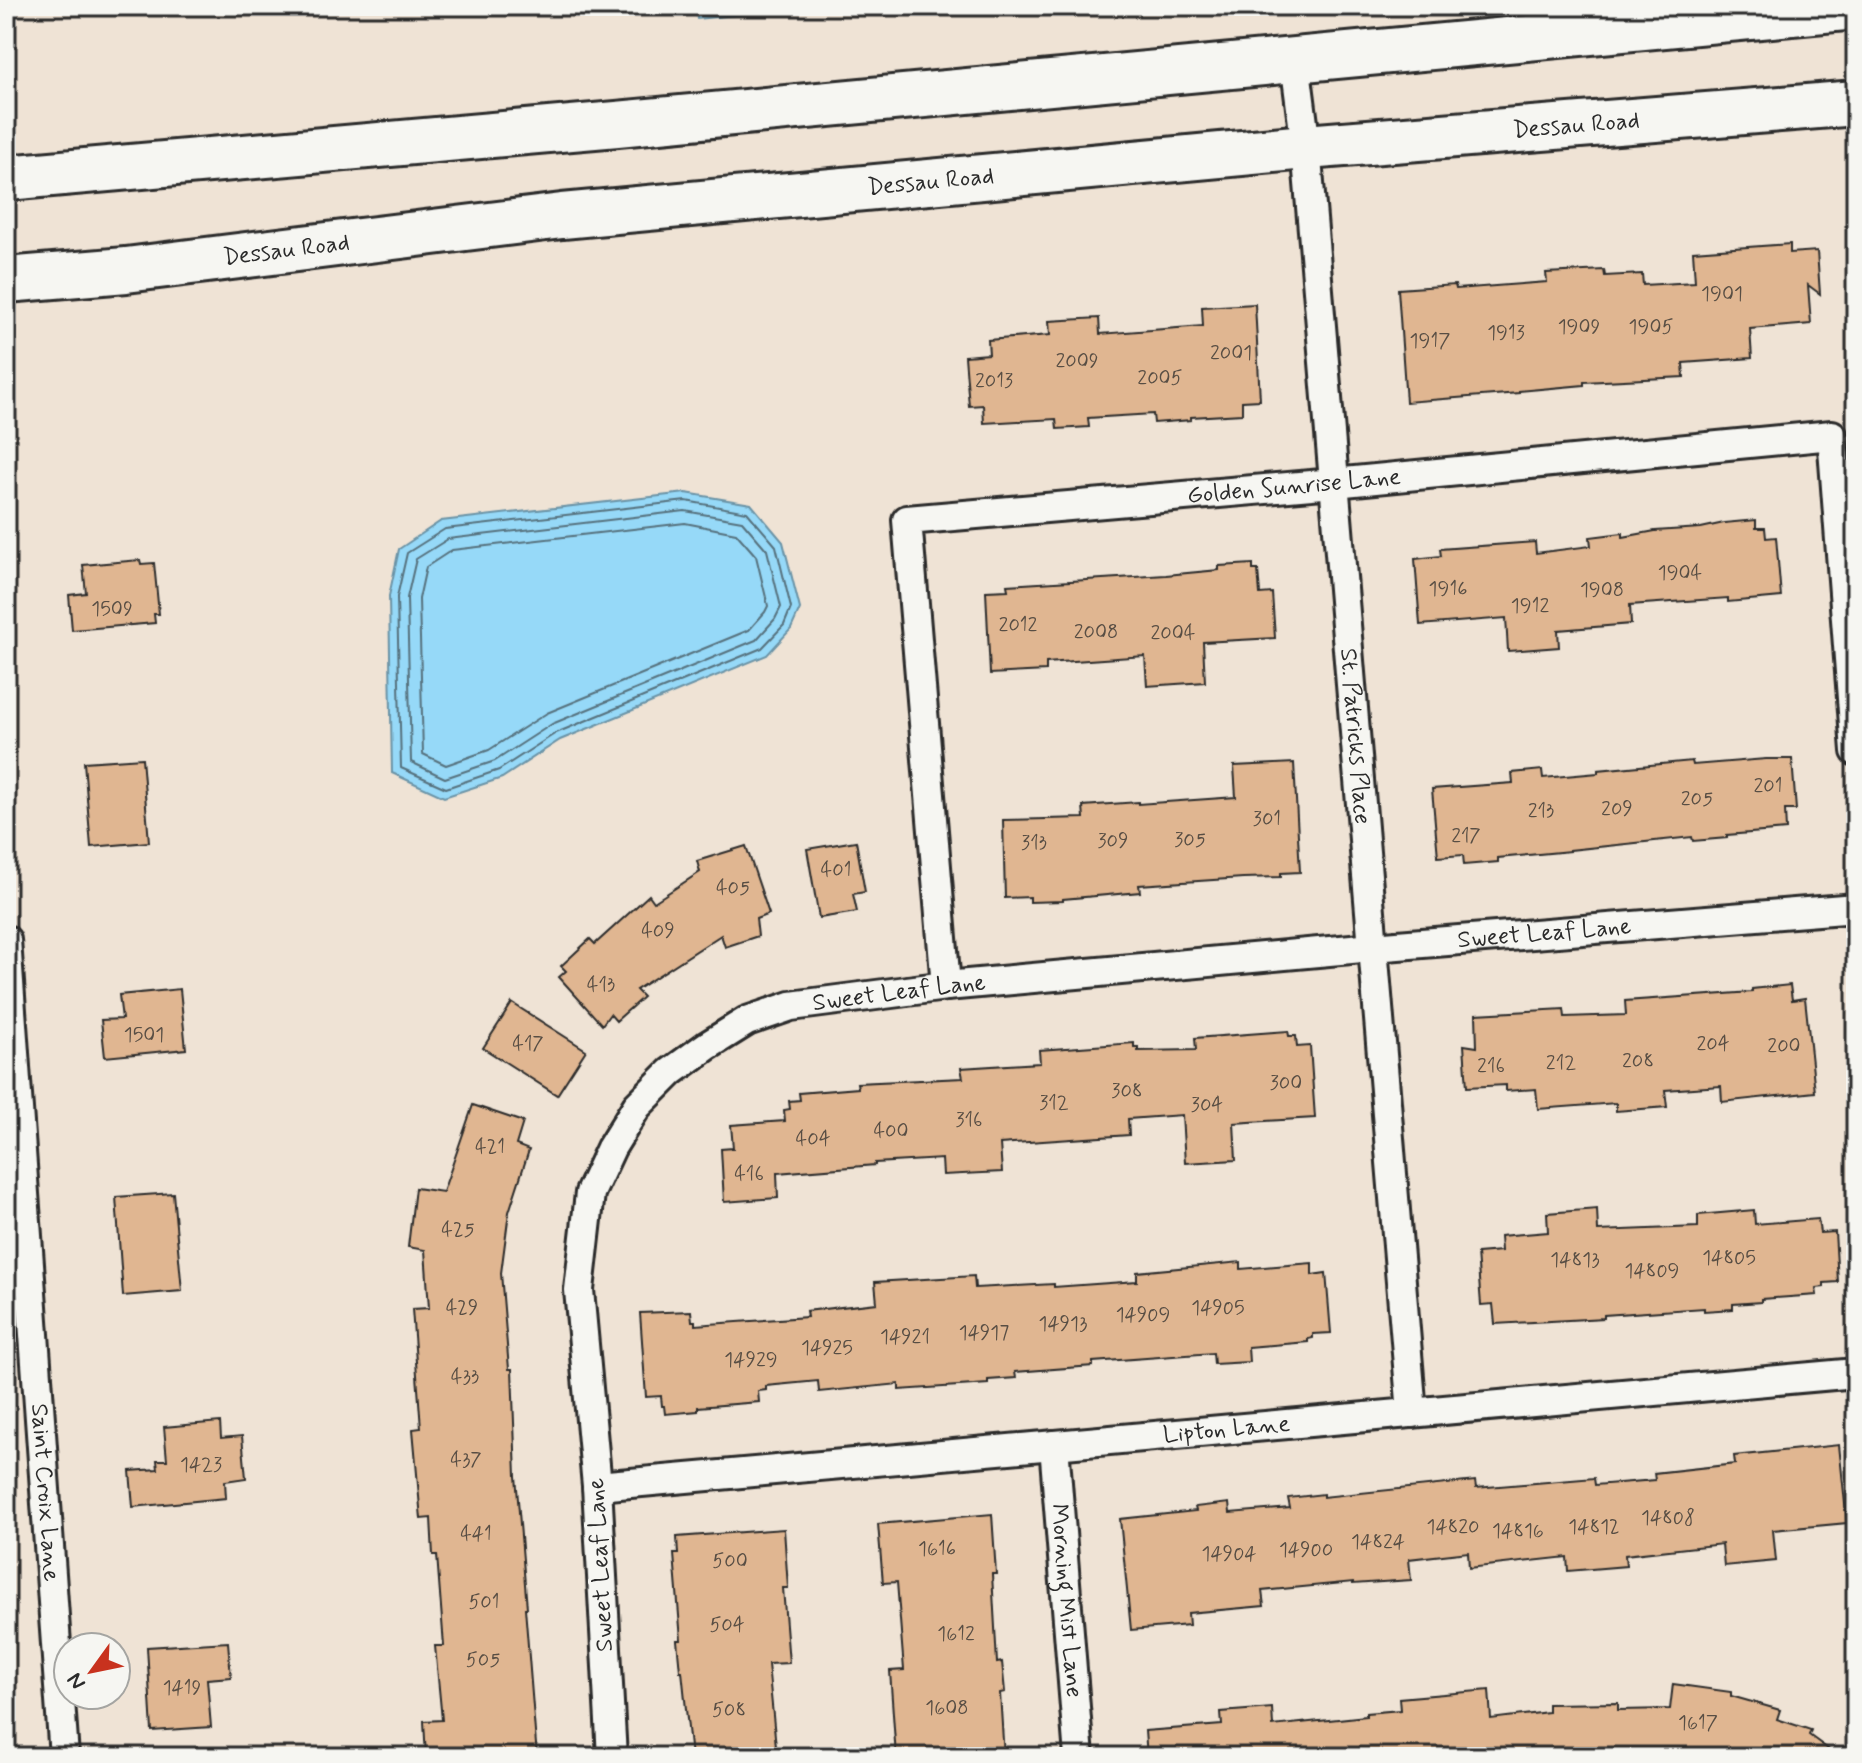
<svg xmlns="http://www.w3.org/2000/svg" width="1862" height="1763" viewBox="0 0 1862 1763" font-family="Mynerve,sans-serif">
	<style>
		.water { fill: #96d9f8; stroke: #6b93a6; stroke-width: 2 }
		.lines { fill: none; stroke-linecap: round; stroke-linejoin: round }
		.shore { stroke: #56717d; stroke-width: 2 }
		.building { fill: #e0b691; stroke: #2b2b2b; stroke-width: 2 }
		.street-casing { stroke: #2b2b2b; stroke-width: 34 }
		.primary-casing { stroke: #2b2b2b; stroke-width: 50 }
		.street { stroke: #f6f6f2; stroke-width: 28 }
		.primary { stroke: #f6f6f2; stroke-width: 44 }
		.labels { text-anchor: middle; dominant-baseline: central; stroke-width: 6; stroke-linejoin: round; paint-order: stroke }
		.number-label { font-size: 20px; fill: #584e44 }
		.street-label { font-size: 24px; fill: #2b2b2b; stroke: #f6f6f2 }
	</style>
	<rect width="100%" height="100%" fill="#efe3d5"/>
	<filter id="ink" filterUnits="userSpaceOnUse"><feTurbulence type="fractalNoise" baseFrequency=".0125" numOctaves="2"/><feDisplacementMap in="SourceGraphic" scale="16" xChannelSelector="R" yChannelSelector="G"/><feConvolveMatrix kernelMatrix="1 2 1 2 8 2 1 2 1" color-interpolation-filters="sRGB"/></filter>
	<g filter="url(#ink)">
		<g class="water">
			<path d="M695,6h129l-127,13z"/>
			<path d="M686,493l65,11 32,38 17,67 -9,20 -24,26 -207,85 -58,38 -58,19 -52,-24 -3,-177 10,-47 42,-28z"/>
		</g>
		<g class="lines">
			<g class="shore">
				<path d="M686,501l61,11 29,34 15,62 -7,17 -22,23 -206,85 -57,37 -53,18 -45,-20 -4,-171 10,-44 38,-24z"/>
				<path d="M685,511l57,10 25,29 14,57 -6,12 -19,21 -204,84 -57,37 -50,17 -34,-16 -4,-164 9,-39 32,-20z"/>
				<path d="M685,523l51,10 20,23 12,50 -3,6 -16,18 -202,83 -58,37 -43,15 -23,-11 -4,-155 7,-32 26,-17z"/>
			</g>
		</g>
		<g class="building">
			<path d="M1790,244v9l27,-2 3,43 -12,-9 3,39 -61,5 2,29 -69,5 1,14 -100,5v3l-65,6v2l-113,9 -8,-113 57,-4 1,4 91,-7 -1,-9 58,-3 1,6 37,-2 1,11 52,-3 -2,-31z"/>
			<path d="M1255,304l5,96 -18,1v13l-51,3v3l-37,3 -1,-9 -65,4 1,9 -32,2 -1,-10 -72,4 -1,-18 -14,1 -4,-50 24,-2 -1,-14 62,-5 -1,-14 50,-3 1,16 103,-8 -1,-19z"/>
			<path d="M1756,520v8h9l1,10 10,-1 5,60 -53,5v-4l-98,7 1,19 -73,6 1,17 -51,4 -2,-33 -86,7 -5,-66 26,-3 -1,-7 95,-7 1,11 55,-7 -1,-9 33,-4v4l32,-6 46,-3 23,-5z"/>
			<path d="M140,560l1,4 13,-1 5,51h-5l1,9 -83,7 -3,-35 17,-2 -3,-28z"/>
			<path d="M1253,564v6h5l2,24 12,-1 3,45 -72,4 2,40 -58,4 -2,-30 -99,7v8l-56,3 -4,-83 22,-1 -1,-5 159,-10 53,-5v-4z"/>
			<path d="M142,758l7,84 -58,5 -7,-85z"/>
			<path d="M1766,759h26l4,51h-11l1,20 -59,5v3l-34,3 -1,-4 -122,13v1l-72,7v4l-34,3 -1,-10 -25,2 -6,-68 81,-6 -1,-10 30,-3 1,8 55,-5v-3l94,-9 1,4z"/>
			<path d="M1294,763l6,109 -19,1v4l-38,1 -104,7 1,7 -77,7v2l-33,1v-5l-25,1 -2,-78 81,-2 -1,-12 55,-4v2l98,-7 -2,-31z"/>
			<path d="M856,841l9,51 -12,2 4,18 -38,6 -12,-69z"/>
			<path d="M746,846l23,68 -13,5 2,17 -33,11 -4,-12 -85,55 7,7 -27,24 -6,-7 -8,11 -43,-48 7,-6 -5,-5 29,-27 5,5 54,-49 5,7 46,-30 -3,-11z"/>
			<path d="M1790,985l2,15 13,-2 10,94 -93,10 -1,-16 -56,4 2,17 -51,4v-8l-78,6 -2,-20 -30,2v-6l-39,2 -3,-42 13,2 -1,-33 88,-5 1,8 61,-2 -1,-14 127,-9v-3z"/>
			<path d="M180,989l6,60 -81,8 -4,-37 21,-1 -3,-24z"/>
			<path d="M512,1003l74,47 -29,45 -74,-47z"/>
			<path d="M1288,1031l1,5h7l1,11 13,-1 5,72 -81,5 2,37 -51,3 -3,-48 -54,4 1,16 -129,9 2,28 -59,3 -1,-16 -67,4v2l-98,8 1,25 -54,4 -3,-53 12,-1 -2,-23 54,-4 -1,-11 6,-1 -1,-8 11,-1 -1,-7 59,-5 -1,-5 106,-5 -2,-10 79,-5 -1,-13 95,-7v4h4v4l58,-1 -1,-12z"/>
			<path d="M473,1105l50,17 -7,23 13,5 -20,62 -8,61 8,96h3l4,107 11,132h-2l12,149h-111l-2,-36 18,-1 -7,-74h9l-7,-91h-4l-2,-37 -10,1 -8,-90 8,-1 -9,-119 17,-1 -4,-58 -17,-3 7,-59 28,4z"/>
			<path d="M173,1193l9,98 -59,5 -7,-99z"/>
			<path d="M1597,1209l1,22 100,-4v-12l56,-5 1,14 63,-5 2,14 15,-1 3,50 -14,1v4l-8,1 1,7 -56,4v3l-28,2v5l-29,2v-3l-100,7v3l-109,6 -2,-20 -12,1 -4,-52 24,-2 -1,-15 48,-4 -1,-19z"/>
			<path d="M1241,1262v7l71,-6v12l14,-2 5,60 -18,1v4l-5,1v3l-60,5 1,15 -35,2 -1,-11 -120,9v4l-78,6 1,6 -28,2v4l-89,6v-6l-80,8 -1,-11 -52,5v4l-8,1 1,11 -61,5v4l-33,3 -1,-8h-2l-1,-10 -15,1 -6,-84 51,-2 1,10h3v4l112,-8 -1,-6 71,-8 -2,-21 99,-6 1,12 79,-4v3l83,-6v-9z"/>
			<path d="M220,1422l1,16 21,-2 4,42 -21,3 1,17 -93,9 -3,-36 28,-2 -1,-9h10l-3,-33z"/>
			<path d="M1839,1445l8,78 -74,7 3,31 -52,5 -2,-22 -97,11 1,11 -58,5 -1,-14 -98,11 -1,-16 -59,7 2,21 -58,4v-2l-91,9 2,15 -76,7 1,12 -58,5 -11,-111 76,-8 -1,-4 34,-4 1,10 60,-5 -2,-10 35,-4v3l152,-16 1,7 118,-10 1,7 60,-5 -1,-7 81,-9 -1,-8z"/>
			<path d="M992,1514l4,60h-4l5,89 5,-1 3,30 -5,1 4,64h-108l-6,-86 14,-1 -7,-88 -14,1 -5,-59z"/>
			<path d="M784,1529l4,59h-5l6,75 -21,1 9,93h-86l-9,-86h-2l-3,-31h4l-7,-86h4l-1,-17z"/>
			<path d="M228,1642l3,35 -24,2 4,48 -59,4 -5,-84z"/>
			<path d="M1673,1684l58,8v4l49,14 -3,9 34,11 -2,5 30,22h-692l-2,-26 77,-6 -1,-13 51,-4 1,18 93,-10v-3l34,-3 -1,-12 90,-8 2,29 57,-7v-8l70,-1v7l52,-1z"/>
		</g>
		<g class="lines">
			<g class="street-casing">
				<g id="street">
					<path id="s1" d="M1295,61l11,86 106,1266"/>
					<path id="s2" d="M6,940l58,817"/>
					<path id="s3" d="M946,986l-39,-466 427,-37 498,-48 24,316"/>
					<path id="s4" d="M1054,1445l25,312"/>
					<path id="s5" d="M597,1486l1259,-113"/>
					<path id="s6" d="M612,1757l-15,-271 -18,-196 11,-97 21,-45 26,-42 34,-34 36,-26 40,-25 44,-15 155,-20 427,-39 483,-39"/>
				</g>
			</g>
			<g class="primary-casing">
				<g id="primary">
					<path d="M6,178l611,-54 1239,-117"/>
					<path id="s7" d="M6,280l120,-10 436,-54 744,-69 550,-44"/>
				</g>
			</g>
			<use href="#street" class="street"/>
			<use href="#primary" class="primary"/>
		</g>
	</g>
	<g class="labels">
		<g class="number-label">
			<text x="1722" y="294">1901</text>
			<text x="1579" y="327">1909</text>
			<text x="1651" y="327">1905</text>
			<text x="1506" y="333">1913</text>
			<text x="1430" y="341">1917</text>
			<text x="1231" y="353">2001</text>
			<text x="1077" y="361">2009</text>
			<text x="1160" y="378">2005</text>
			<text x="994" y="381">2013</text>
			<text x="1680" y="573">1904</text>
			<text x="1448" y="589">1916</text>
			<text x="1602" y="590">1908</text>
			<text x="1530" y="606">1912</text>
			<text x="112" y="609">1509</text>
			<text x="1018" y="625">2012</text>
			<text x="1096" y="632">2008</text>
			<text x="1173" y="633">2004</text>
			<text x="1768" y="786">201</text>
			<text x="1697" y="799">205</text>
			<text x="1617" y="809">209</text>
			<text x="1541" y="811">213</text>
			<text x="1267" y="819">301</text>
			<text x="1466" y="836">217</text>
			<text x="1190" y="840">305</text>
			<text x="1113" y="841">309</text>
			<text x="1034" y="843">313</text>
			<text x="836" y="870">401</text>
			<text x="733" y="888">405</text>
			<text x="658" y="931">409</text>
			<text x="601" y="985">413</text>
			<text x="144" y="1035">1501</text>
			<text x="528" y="1044">417</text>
			<text x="1713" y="1044">204</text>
			<text x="1784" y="1046">200</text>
			<text x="1638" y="1061">208</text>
			<text x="1561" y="1063">212</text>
			<text x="1491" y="1066">216</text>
			<text x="1286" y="1083">300</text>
			<text x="1127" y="1091">308</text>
			<text x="1054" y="1103">312</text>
			<text x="1207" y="1105">304</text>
			<text x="969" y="1120">316</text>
			<text x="891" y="1131">400</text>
			<text x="813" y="1139">404</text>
			<text x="490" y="1147">421</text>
			<text x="749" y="1174">416</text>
			<text x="458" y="1230">425</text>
			<text x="1729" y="1258">14805</text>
			<text x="1575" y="1260">14813</text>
			<text x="1652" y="1271">14809</text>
			<text x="462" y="1308">429</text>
			<text x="1218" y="1308">14905</text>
			<text x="1143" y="1315">14909</text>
			<text x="1063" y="1324">14913</text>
			<text x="984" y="1333">14917</text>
			<text x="905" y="1337">14921</text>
			<text x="827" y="1348">14925</text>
			<text x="751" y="1360">14929</text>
			<text x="465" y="1377">433</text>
			<text x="466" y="1460">437</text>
			<text x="201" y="1465">1423</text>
			<text x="1668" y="1518">14808</text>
			<text x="1453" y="1527">14820</text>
			<text x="1594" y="1527">14812</text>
			<text x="1518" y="1531">14816</text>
			<text x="476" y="1534">441</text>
			<text x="1378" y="1542">14824</text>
			<text x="937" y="1549">1616</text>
			<text x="1306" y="1550">14900</text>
			<text x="1229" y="1554">14904</text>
			<text x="730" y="1561">500</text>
			<text x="484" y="1602">501</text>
			<text x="727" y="1625">504</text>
			<text x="956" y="1634">1612</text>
			<text x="483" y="1660">505</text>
			<text x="182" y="1688">1419</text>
			<text x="947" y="1708">1608</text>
			<text x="729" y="1710">508</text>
			<text x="1698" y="1723">1617</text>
		</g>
		<g class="street-label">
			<text stroke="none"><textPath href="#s7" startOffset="1578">Dessau Road</textPath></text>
			<text stroke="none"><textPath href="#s7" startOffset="930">Dessau Road</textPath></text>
			<text stroke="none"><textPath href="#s7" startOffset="282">Dessau Road</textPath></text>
			<text stroke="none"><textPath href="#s3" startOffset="856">Golden Sunrise Lane</textPath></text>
			<text stroke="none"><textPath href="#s1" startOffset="678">St. Patricks Place</textPath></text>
			<text stroke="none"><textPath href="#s6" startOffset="1608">Sweet Leaf Lane</textPath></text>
			<text stroke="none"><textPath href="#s6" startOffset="960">Sweet Leaf Lane</textPath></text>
			<text stroke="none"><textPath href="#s5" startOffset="632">Lipton Lane</textPath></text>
			<text stroke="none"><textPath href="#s2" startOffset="554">Saint Croix Lane</textPath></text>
			<text transform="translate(601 1565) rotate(-93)">Sweet Leaf Lane</text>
			<text stroke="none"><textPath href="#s4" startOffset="156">Morning Mist Lane</textPath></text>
		</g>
	</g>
	<rect width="1862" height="1763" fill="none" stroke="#f6f6f2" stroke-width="32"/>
	<rect x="16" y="16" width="1830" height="1731" fill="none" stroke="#2b2b2b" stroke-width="3" filter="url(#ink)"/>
	<g transform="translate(92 1671) rotate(237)"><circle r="38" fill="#f6f6f2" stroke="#a5a5a2" stroke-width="2"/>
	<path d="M0-6L14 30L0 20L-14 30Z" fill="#c8321e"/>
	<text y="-12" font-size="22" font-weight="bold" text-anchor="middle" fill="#2b2b2b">N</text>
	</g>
</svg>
